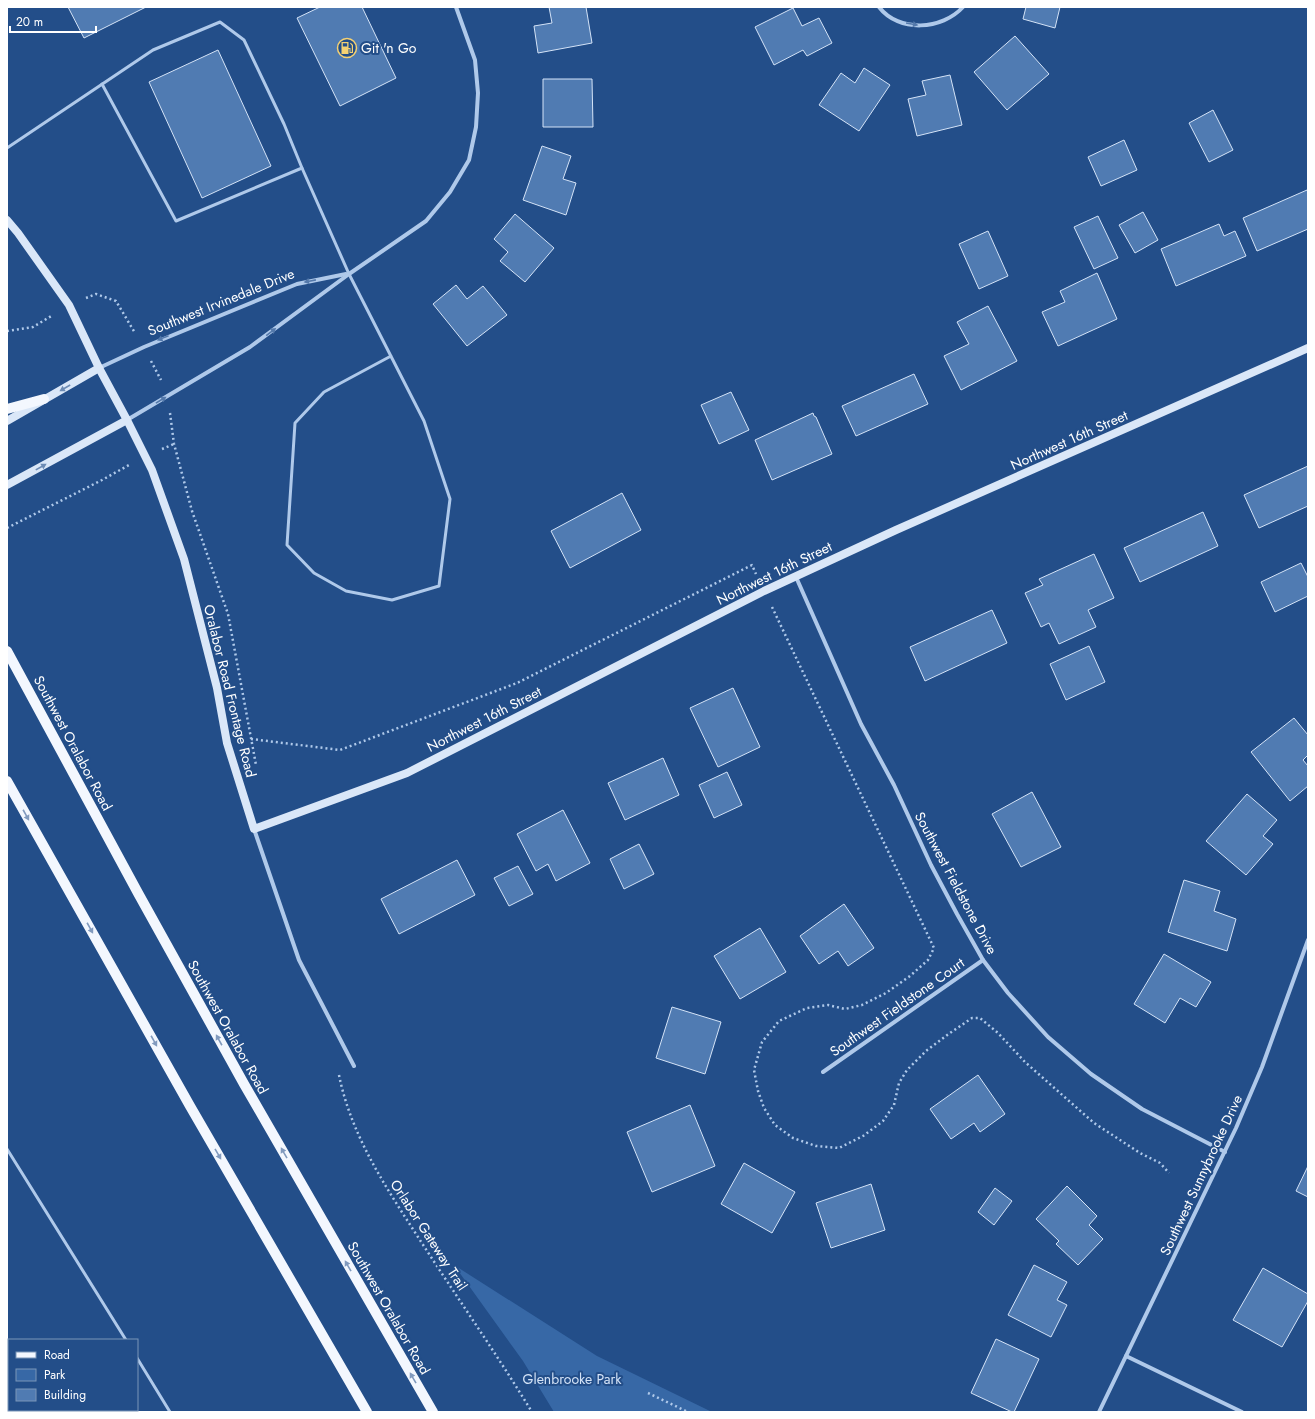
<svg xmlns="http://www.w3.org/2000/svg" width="1315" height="1419" viewBox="0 0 1315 1419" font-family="Jost,sans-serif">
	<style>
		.green { fill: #3768a6 }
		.building { fill: #507bb2; stroke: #d4e3f7 }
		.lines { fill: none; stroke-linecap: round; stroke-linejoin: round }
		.path { stroke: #afc9ea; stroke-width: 2.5; stroke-dasharray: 2 3; stroke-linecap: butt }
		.lane { stroke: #afc9ea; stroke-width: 3 }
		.street { stroke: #afc9ea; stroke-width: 4 }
		.secondary { stroke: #dae7f8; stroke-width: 8 }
		.primary { stroke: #f3f7fe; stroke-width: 10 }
		.oneway { fill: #5479ab }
		.oneway2 { fill: #6c8bb5 }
		.oneway3 { fill: #819abe }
		.labels { text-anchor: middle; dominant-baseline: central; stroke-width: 4; stroke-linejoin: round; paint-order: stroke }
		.poi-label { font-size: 14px; fill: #fff; stroke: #234e89; text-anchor: start }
		.street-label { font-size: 14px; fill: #fff; stroke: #234e89 }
		.park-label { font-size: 14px; fill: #d4e3f7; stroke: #234e89 }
	</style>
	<rect width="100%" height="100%" fill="#234e89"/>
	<path class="green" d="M454,1265l143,91 115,56h-158l-31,-51z"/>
	<g class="building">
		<path d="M68,7h78l-62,31z"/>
		<path d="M320,7h42l34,71 -56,28 -43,-88z"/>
		<path d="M549,7h37l6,36 -54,10 -4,-27 18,-3z"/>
		<path d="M1026,7h34l-5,21 -32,-9z"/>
		<path d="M793,8l9,18 17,-8 13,25 -25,13 -4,-6 -29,15 -19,-38z"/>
		<path d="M1015,36l34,38 -42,36 -33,-38z"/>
		<path d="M218,50l53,116 -69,32 -53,-116z"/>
		<path d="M864,68l26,17 -31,46 -40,-26 22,-32 14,10z"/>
		<path d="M950,75l12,50 -45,11 -9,-37 18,-4 -4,-14z"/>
		<path d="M543,79h49l1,48h-50z"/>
		<path d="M1213,110l20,40 -24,12 -20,-39z"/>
		<path d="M1124,140l13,30 -36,16 -13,-29z"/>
		<path d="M542,146l29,10 -8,23 13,4 -10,32 -43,-15z"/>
		<path d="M1307,190l1,3v36l-51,22 -14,-33z"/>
		<path d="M1143,212l15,28 -23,13 -16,-28z"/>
		<path d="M515,214l39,34 -29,34 -25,-21 8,-9 -14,-13z"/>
		<path d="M1098,216l20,42 -24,11 -20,-42z"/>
		<path d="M1219,224l5,12 11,-5 11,25 -70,30 -15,-37z"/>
		<path d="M988,231l20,45 -29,13 -20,-45z"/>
		<path d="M1097,273l20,46 -59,27 -16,-34 23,-10 -5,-11z"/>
		<path d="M456,285l11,14 16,-13 24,29 -40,31 -34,-42z"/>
		<path d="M988,306l29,55 -56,29 -17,-34 25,-12 -12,-22z"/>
		<path d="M914,374l14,30 -72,32 -14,-30z"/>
		<path d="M731,392l18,38 -30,14 -18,-39z"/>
		<path d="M813,413l1,3 2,1 16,37 -60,26 -17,-40z"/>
		<path d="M1308,466v40l-49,22 -15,-33z"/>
		<path d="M622,493l19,37 -71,38 -19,-37z"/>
		<path d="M1203,512l15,34 -78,36 -16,-34z"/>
		<path d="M1094,554l20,44 -26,12 8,17 -37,17 -10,-21 -8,4 -16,-34 18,-8 -4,-6z"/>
		<path d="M1301,563l7,14v19l-33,16 -14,-30z"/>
		<path d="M992,610l15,33 -82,38 -15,-34z"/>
		<path d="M1089,646l16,36 -39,18 -16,-36z"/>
		<path d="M733,688l27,59 -42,20 -28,-59z"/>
		<path d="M1294,718l14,17v20l-5,5 5,6v20l-18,15 -39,-49z"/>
		<path d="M663,758l16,37 -54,25 -17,-37z"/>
		<path d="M727,772l15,33 -28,13 -15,-33z"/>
		<path d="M1032,792l29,55 -40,20 -29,-53z"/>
		<path d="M1247,794l30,26 -14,16 10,8 -27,31 -40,-34z"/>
		<path d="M563,810l27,53 -34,18 -8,-17 -12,7 -19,-37z"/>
		<path d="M639,844l15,30 -30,15 -14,-30z"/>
		<path d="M457,860l18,35 -76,39 -18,-35z"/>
		<path d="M518,866l15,28 -24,12 -15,-28z"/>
		<path d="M1184,880l36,11 -6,20 22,8 -9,32 -59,-19z"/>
		<path d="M844,904l30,44 -26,18 -10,-15 -19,13 -19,-28z"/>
		<path d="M760,928l26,44 -46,27 -26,-43z"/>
		<path d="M1164,954l47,28 -15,25 -16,-9 -15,25 -31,-19z"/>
		<path d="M672,1007l49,15 -16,52 -49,-16z"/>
		<path d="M978,1075l27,39 -25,18 -6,-9 -23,16 -21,-30z"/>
		<path d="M690,1105l25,61 -63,26 -25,-60z"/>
		<path d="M744,1163l51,29 -23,41 -51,-29z"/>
		<path d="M1308,1166v31l-12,-6z"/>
		<path d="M871,1184l14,46 -54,18 -15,-45z"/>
		<path d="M1067,1186l30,30 -8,9 14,14 -25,26 -22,-21 3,-3 -23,-22z"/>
		<path d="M995,1188l17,13 -18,24 -16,-13z"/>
		<path d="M1034,1265l33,17 -10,18 10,5 -16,32 -43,-22z"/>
		<path d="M1263,1268l45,26v7l-26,46 -49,-27z"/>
		<path d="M996,1339l43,20 -25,53h-2l-41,-19z"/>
	</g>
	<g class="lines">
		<g class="path">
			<path d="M86,298l10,-4 20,7 19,32"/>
			<path d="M7,331l26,-4 20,-12"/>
			<path d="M151,361l10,19"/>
			<path d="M170,413l4,31 18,67 36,103 28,151"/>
			<path d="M162,449l12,-5"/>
			<path d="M7,528l95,-48 27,-15"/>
			<path d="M772,607l162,341 -6,12 -18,16 -24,17 -24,12 -17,4 -17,-4 -21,3 -28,13 -17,21 -8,28 4,21 6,17 11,17 18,13 23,8 23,2 24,-12 20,-15 11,-16 5,-22 8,-13 19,-19 24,-18 22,-15h8l18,15 27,29 69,61 46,30 20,10 9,10"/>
			<path d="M251,739l89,11 177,-67 235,-118 4,9"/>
			<path d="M339,1075c12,60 46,111 79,162 38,59 78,116 114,175"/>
			<path d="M648,1393l40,19"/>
		</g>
		<g class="lane">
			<path d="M102,84l74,137 126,-53"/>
			<path d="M7,148l146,-98 67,-28 24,18 40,84 18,44 47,106 75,147 26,78 -11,87 -47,14 -46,-9 -32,-18 -27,-28 8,-122 29,-31 67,-36"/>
			<path d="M7,1149l119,191"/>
			<path d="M137,1358l33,54"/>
		</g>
		<g class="street">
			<path d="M879,7c20,26 63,23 84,0"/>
			<path d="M99,368l45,-21 153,-63 49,-10"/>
			<path d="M127,420l123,-73 99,-73 77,-53 24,-29 19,-32 7,-33 2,-34 -3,-33 -19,-53"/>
			<path d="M796,577l65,147 33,61 37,80 26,49 26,46 25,33 40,44 43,37 51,35 83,43"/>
			<path d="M254,829l45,131 55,106"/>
			<path d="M823,1072l160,-112"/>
			<path d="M1126,1356l116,56"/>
			<path d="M1099,1412l137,-284 26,-61 46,-127"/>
		</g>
		<g class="secondary">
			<path d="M7,220l11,13 51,72 30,63 28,52 25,50 32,89 33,129 10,55 27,86 153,-56 357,-182 132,-61 412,-182"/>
			<path d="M7,421l92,-53"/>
			<path d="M7,485l120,-65"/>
		</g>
		<g class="primary">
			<path d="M7,409l37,-10"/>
			<path d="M7,651l131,242 106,191 189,328"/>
			<path d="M7,781l183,325 177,306"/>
		</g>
	</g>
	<defs><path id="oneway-solid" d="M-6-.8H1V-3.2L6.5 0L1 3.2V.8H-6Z"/></defs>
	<g class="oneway">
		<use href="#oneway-solid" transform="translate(912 24) rotate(10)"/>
		<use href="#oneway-solid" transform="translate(310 281) rotate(169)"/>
		<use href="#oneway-solid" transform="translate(271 332) rotate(-37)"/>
		<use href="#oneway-solid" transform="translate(163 338) rotate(158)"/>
		<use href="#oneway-solid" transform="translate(161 400) rotate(-31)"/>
	</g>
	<g class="oneway2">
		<use href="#oneway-solid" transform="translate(65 388) rotate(150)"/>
		<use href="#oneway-solid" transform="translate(41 467) rotate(-29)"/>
	</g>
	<g class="oneway3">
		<use href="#oneway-solid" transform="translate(26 815) rotate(61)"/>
		<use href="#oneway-solid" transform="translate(90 928) rotate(61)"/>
		<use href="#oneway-solid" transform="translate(219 1040) rotate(-119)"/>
		<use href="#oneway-solid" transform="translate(154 1041) rotate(61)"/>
		<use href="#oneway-solid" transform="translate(284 1153) rotate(-120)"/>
		<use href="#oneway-solid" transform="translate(218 1154) rotate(60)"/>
		<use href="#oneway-solid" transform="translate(348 1266) rotate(-120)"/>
		<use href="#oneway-solid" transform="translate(413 1378) rotate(-120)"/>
	</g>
	<defs>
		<g id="fuel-ring" transform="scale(1)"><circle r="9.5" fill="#234e89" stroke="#f5d172" stroke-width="1.5"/><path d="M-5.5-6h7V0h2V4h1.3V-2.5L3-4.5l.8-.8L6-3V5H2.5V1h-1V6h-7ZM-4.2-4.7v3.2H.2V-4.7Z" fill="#f5d172"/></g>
	</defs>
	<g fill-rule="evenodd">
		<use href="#fuel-ring" x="347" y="48"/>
	</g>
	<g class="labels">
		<g class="poi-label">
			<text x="361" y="48">Git 'n Go</text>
		</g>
		<g class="street-label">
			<text transform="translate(221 302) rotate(-22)">Southwest Irvinedale Drive</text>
			<text transform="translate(1069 440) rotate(-24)">Northwest 16th Street</text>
			<text transform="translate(774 573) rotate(-26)">Northwest 16th Street</text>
			<text transform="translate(230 691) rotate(76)">Oralabor Road Frontage Road</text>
			<text transform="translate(484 719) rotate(-27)">Northwest 16th Street</text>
			<text transform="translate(73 743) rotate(62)">Southwest Oralabor Road</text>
			<text transform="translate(956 883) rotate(62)">Southwest Fieldstone Drive</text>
			<text transform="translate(897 1007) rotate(-35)">Southwest Fieldstone Court</text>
			<text transform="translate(228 1027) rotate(61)">Southwest Oralabor Road</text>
			<text transform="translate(1201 1175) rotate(-65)">Southwest Sunnybrooke Drive</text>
			<text transform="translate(429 1235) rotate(57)">Orlabor Gateway Trail</text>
			<text transform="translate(389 1308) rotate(60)">Southwest Oralabor Road</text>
		</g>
		<g class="park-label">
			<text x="572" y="1379">Glenbrooke Park</text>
		</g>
	</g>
	<rect width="1315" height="1419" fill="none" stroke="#ffffff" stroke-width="16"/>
	<rect x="8" y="1339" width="130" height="72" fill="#234e89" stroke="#7b95b8"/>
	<rect x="16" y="1352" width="20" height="6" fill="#f3f7fe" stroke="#7b95b8"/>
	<text x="44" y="1359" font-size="12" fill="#ffffff">Road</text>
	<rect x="16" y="1369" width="20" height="12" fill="#3768a6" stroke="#7b95b8"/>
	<text x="44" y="1379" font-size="12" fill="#ffffff">Park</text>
	<rect x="16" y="1389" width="20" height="12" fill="#507bb2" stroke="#7b95b8"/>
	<text x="44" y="1399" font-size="12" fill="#ffffff">Building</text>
	<path d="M10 26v6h86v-6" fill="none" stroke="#ffffff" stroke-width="2"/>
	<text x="16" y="26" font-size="12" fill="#ffffff" stroke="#234e89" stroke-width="3" paint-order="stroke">20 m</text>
</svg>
